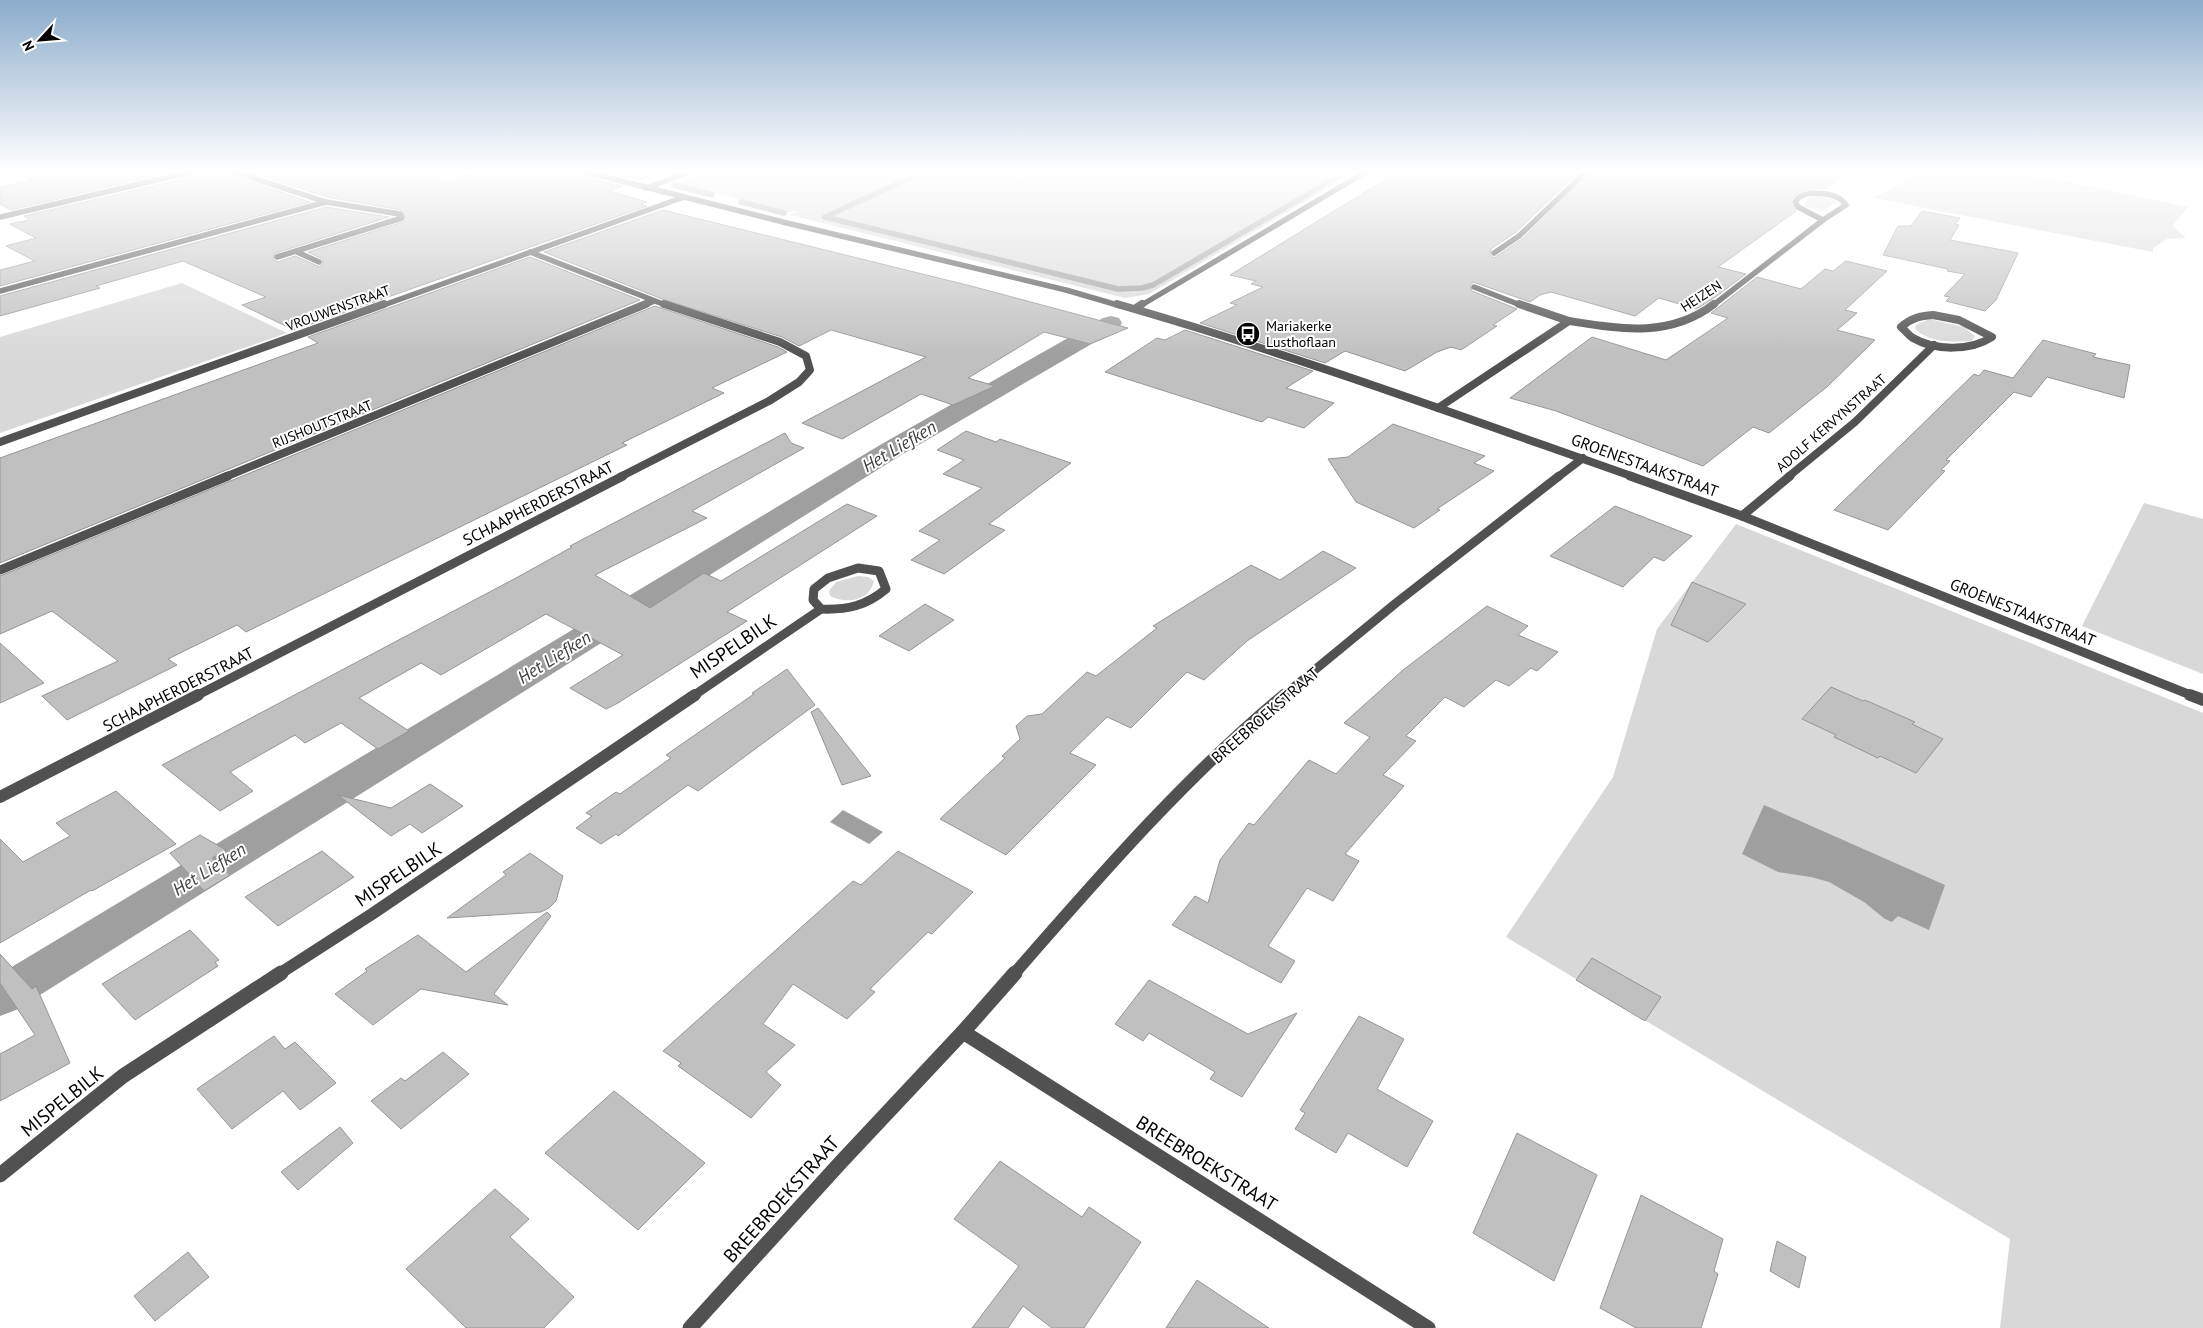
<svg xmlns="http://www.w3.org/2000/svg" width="2203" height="1328" viewBox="0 0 2203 1328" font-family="'PT Sans',sans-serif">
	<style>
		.green { fill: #d8d8d8 }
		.water { fill: #9f9f9f }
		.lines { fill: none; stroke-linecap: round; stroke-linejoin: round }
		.stream { stroke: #9f9f9f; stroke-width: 5.5 }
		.canal { fill: #9f9f9f; fill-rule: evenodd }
		.building { fill: #c0c0c0; stroke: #959595 }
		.minor-far4 { stroke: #515151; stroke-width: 5.5 }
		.minor-far3 { stroke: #515151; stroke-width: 8 }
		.minor-far2 { stroke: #515151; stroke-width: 9 }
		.minor-far1 { stroke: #515151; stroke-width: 12 }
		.minor { stroke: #515151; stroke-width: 15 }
		.tertiary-far3 { stroke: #515151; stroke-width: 5.5 }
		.tertiary-far2 { stroke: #515151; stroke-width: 8 }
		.tertiary-far1 { stroke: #515151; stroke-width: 9 }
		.tertiary { stroke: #515151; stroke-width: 12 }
		.labels { text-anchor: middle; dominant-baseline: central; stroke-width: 4; stroke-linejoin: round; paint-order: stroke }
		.far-street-label { font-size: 14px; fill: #000; stroke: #fff }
		.far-poi-label { font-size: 14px; fill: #000; stroke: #fff; text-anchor: start }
		.street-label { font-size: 16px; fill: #000; stroke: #fff }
		.water-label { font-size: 18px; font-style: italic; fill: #404040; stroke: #fff }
		.near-street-label { font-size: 19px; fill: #000; stroke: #fff }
	</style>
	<rect width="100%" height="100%" fill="#fff"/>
	<g class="green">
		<path d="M711,170h647l-209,124 -24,4 -335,-83 8,-4 -10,1 -113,-29z"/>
		<path d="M1924,170h89l175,37 -16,19 14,12 -19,1 -14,9v4l-280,-54z"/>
		<path d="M1817,195l20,6 -13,10 -19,-4 -1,-3 7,-8z"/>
		<path d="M182,283l105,50 -287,100v-96z"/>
		<path d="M1929,319l35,8 11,9 -3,5c-17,1 -46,2 -57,-13l1,-3z"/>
		<path d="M2144,503l59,16v155l-121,-48z"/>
		<path d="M1736,524l467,189v615h-203l10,-89 -504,-302 107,-160 44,-148z"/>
		<path d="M858,576l10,1 6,4c-5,21 -28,23 -44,15l-1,-5 7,-9z"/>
	</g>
	<g class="water">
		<path d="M1764,805l181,80 -16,45 -31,-14 -6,6 -7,-3 -21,-17 -35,-20 -18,-5 -33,-5 -36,-18z"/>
		<path d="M843,810l40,22 -14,12 -39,-22z"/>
	</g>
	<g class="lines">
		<g class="stream">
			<path d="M927,170l-102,47 293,72 24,-1 11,-3 196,-115"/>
			<path d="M674,185l38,10"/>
			<path d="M741,202l43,11"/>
		</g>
		<path class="canal" d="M1111,316l8,2 3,5 -3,5 -221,129 -882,553 -16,6v-42l880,-529 223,-127z"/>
	</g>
	<g class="building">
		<path d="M11,170h168l-168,40 -11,-6v-17l32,-7z"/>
		<path d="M204,170h20l4,4 82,28 -310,84v-16l35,-9 -29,-15 30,-8 -26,-14 20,-4 -6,-4 176,-41z"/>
		<path d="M244,170h154l1,4 16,-2 34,9 37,-11h87l4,5 45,11 -13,5 38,11 -7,2 7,2 -353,124 -52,-25 24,-8 -83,-36 -87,25 4,2 -100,28v-20l326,-89 63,10 -113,36 -3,3 1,4 4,2 17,-6 25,11 3,-4 -1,-4 -14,-7 95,-30 4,-3 -6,-9 -74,-13z"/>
		<path d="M597,170h60l1,3 -20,7z"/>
		<path d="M1401,170h180l-65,62 -25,17 -1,6 4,3 28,-19 71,-69h257l-25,19 -15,-1 -14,6 -6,8 6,9 -78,56 28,7 -32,24 -18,11 -37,-11 -24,18 -84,-24 -11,3 -10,7 -57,-20 -3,4 2,5 45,18 -24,16 4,1 -36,24 -10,-3 -14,5 -32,19 -60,-20 -20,12 -125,-40 37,-18 -7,-2 33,-16 -12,-3 5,-3 -26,-6z"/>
		<path d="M663,210l308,76 157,42 -38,16 -46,-12 -76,46 27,8 -42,19 -32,-11 -79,45 -40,-16 124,-66 -95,-27 -32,16 -17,-9 -120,-38 -118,-47z"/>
		<path d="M1922,211l38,7 -5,6 4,1 -9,15 68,13 -22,47 -11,11 -39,-10 4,-4 -6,-1 21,-22 -18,-3 1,-2 -65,-14 15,-29h13z"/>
		<path d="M530,257l110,43 -640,263v-105l318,-115 -10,-6z"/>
		<path d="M1846,261l41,10 -42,39 12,3 -20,17 38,10 -47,46 -59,47 -16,-6 -50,39 -147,-55 -46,-13 82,-61 74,23 62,-42 -17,-5 46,-36 44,12 24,-20 8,2z"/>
		<path d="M655,306l123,41 9,5 -75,36 12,5 -102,50 5,2 -381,187 -9,-7 -69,34 9,6 -110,55 -25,-24 76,-35 -66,-50 -52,23v-58z"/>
		<path d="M1185,330l128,41 -27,17 48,15 -30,25 -36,-11 -6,5 -157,-50 52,-34 8,2z"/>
		<path d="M2043,340l53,14 -3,3 37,8 -6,33 -77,-21 -16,20 -17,-5 -68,68 4,1 -9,9 4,1 -57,59 -54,-20 140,-136 5,2 5,-6 29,8z"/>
		<path d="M1393,424l92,32 -11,7 20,8 -57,38 3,1 -26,18 -58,-26 -28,-43 20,-2z"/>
		<path d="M966,431l30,11 4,-3 71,24 -82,61 16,6 -61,44 -33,-14 29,-20 -21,-9 63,-43 -39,-14 21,-14 -27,-10z"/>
		<path d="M785,433l6,10 13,5 -112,63 15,7 -112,57 55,33 54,-35 17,8 126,-77 30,12 -150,96 20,9 -129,82 -12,6 -36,-21 53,-33 -77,-41 -105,61 -20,-12 -62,35 50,33 -31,18 -37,-26 -36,20 -10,-8 -65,37 23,19 -33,20 -58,-46 354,-187 56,-31 -2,-1z"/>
		<path d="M1615,506l77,30 -28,25 -10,-4 -31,30 -73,-31z"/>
		<path d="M1323,551l33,17 -109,73 -43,39 -17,-8 -56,56 -24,-11 -37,36 26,12 -90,90 -66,-36 65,-61 -3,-2 18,-17 -4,-13 11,-10 15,-2 45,-42 9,4 61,-48 -4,-2 98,-61 29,15z"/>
		<path d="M1692,582l54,22 -38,38 -37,-17z"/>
		<path d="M925,604l29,16 -45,31 -30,-15z"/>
		<path d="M1487,606l41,20 -10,9 40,17 -21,19 -6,-3 -22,18 -13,-6 -32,27 -19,-10 -39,39 10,5 -33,34 21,11 -59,68 14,7 -26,40 -26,-13 -39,58 27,15 -14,22 -109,-58 23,-29 13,7 12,-43 29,-37 5,2 55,-65 27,14 34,-37 -26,-14 59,-53z"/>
		<path d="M0,643l44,40 -44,20z"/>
		<path d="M787,669l28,36 -117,86 -10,-6 -70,51 -2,-2 -15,10 -25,-16 16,-12 -6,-3 30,-21 4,2 51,-36 -5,-3 88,-61 -2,-1z"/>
		<path d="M1831,687l32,14 2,-1 50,22 -3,2 31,15 -27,34 -36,-17 -2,2 -44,-21 2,-2 -34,-16z"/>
		<path d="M818,708l53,68 -29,9 -31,-73z"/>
		<path d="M430,784l33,22 -41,27 -12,-9 -19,12 -53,-41 53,13z"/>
		<path d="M116,791l60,53 -84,47 -1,-1 -91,53v-104l23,23 47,-26 -14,-13z"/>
		<path d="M200,835l26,15 -14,8 18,17 -26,16 -34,-38z"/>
		<path d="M322,851l32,26 -76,49 -33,-29z"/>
		<path d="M898,851l75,41 -41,42 -4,-2 -58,57 5,3 -28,27 -54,-35 -30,40 32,21 -29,27 15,13 -30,33 -73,-52 3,-3 -18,-12 190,-170 8,4z"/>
		<path d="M530,853l33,23 -7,25 -7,7 -8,4 -94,6 59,-43 -3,-3z"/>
		<path d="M547,912l4,4 -57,78 14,11 -87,-16 -48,36 -38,-31 32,-23 -2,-2 53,-34 48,37z"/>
		<path d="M190,930l29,30 -4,2 3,4 -83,54 -33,-36z"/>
		<path d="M0,954l32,35 4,-3 34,77 -70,38v-47l35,-19 -35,-52z"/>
		<path d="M1592,958l69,39 -16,24 -69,-41z"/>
		<path d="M1149,980l99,54 49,-21 -55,84 -32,-18 5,-7 -66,-39 -6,8 -28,-17z"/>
		<path d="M1359,1016l45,23 -27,50 56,32 -26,46 -59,-34 -12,20 -41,-24 10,-16 -5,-3z"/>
		<path d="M274,1036l11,13 10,-7 41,41 -36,27 -17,-19 -51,38 -35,-40z"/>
		<path d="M443,1052l26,22 -68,55 -30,-28 30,-23 4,3z"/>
		<path d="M614,1091l91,72 -67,67 -93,-77z"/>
		<path d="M340,1127l13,16 -55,47 -17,-18z"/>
		<path d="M1517,1133l80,42 -43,106 -81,-48z"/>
		<path d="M1000,1161l82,56 7,-10 52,35 -57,86h-32l-29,-22 -15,22h-36l47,-62 -65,-47z"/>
		<path d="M495,1189l34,30 -19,18 64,60 -30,31h-78l-60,-59z"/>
		<path d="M1641,1195l82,44 -9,32 4,3 -17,54h-65l-36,-20z"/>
		<path d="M1777,1241l29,16 -7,31 -29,-17z"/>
		<path d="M188,1252l21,25 -54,44 -21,-25z"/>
		<path d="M1197,1280l72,48h-103z"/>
	</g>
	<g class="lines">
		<g class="minor-far4">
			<path d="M229,170l97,32 74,12 2,4 -125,39"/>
			<path d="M646,188l50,-18"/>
			<path d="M1810,193c13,0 29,1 36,12l-23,15 -25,-13 -3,-5 4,-5z"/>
			<path d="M0,217l199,-47"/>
			<path d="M297,252l22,10"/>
			<path d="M530,252l138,54"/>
			<path d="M1494,253l25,-17 69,-66"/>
			<path d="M1474,287l49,19"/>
			<path d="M0,291l326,-89"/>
			<path d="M381,306l303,-109"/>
			<path d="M643,306l11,-5"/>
			<path d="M1140,306l229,-136"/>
			<path d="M1712,306l111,-86"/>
		</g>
		<g class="minor-far3">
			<path d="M1519,304l50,17"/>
			<path d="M1136,308l6,-4"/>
			<path d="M1933,315l26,5 33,17c-21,14 -57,14 -79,1 -5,-3 -8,-8 -12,-11 10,-9 19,-11 32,-12z"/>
			<path d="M1438,408l131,-87c51,8 101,17 145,-17"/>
			<path d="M0,442l384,-138"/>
			<path d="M225,477l421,-173"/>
			<path d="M620,477l149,-76 30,-19 11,-12 -4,-14 -26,-14 -116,-38"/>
			<path d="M1558,477l25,-19"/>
			<path d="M1788,477l67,-55 79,-77"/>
		</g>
		<g class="minor-far2">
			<path d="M1742,516l48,-40"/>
			<path d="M858,568l21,3 7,18c-20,17 -39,21 -65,20l-8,-9 1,-11 14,-11z"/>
			<path d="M0,570l228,-94"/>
			<path d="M196,696l427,-220"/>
			<path d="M693,696l128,-87"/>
			<path d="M1283,696l113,-93 163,-127"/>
		</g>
		<g class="minor-far1">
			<path d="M0,797l198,-102"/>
			<path d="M279,974l93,-60 323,-219"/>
			<path d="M1014,974c84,-96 171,-197 270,-279"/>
		</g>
		<g class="minor">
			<path d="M963,1032l465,296"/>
			<path d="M0,1175l123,-99 158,-103"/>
			<path d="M690,1328l151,-166 122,-130 52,-59"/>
		</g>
		<path class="tertiary-far3" d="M578,170l209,53 279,67 55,16"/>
		<path class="tertiary-far2" d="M1117,304c175,50 346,113 517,173"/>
		<path class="tertiary-far1" d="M1630,476l112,40 451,180"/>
		<path class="tertiary" d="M2190,695l13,5"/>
	</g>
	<linearGradient id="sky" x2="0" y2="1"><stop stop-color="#8baccb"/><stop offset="0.48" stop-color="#fff"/><stop offset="1" stop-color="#fff" stop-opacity="0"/></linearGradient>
	<rect width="2203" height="356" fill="url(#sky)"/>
	<defs>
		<g id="bus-disc" transform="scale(1.25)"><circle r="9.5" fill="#000" stroke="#fff"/><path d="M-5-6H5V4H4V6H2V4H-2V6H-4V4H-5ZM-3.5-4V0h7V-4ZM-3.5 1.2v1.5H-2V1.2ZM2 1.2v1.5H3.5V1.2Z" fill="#fff"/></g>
	</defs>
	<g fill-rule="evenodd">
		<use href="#bus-disc" x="1248" y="334"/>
	</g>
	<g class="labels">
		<g class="far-street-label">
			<text transform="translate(1701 296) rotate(-33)">HEIZEN</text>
			<text transform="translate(338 308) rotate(-20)">VROUWENSTRAAT</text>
			<text transform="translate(1831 423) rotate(-41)">ADOLF KERVYNSTRAAT</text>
			<text transform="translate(322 424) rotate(-22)">RIJSHOUTSTRAAT</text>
		</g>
		<g class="far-poi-label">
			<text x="1266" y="326">Mariakerke<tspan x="1266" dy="16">Lusthoflaan</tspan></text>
		</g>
		<g class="street-label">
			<text transform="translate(1645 465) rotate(20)">GROENESTAAKSTRAAT</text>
			<text transform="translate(538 503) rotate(-27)">SCHAAPHERDERSTRAAT</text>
			<text transform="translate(2023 612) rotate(22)">GROENESTAAKSTRAAT</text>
			<text transform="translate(178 689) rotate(-27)">SCHAAPHERDERSTRAAT</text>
			<text transform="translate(1265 715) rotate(-41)">BREEBROEKSTRAAT</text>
		</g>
		<g class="water-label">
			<text transform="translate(899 446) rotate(-31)">Het Liefken</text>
			<text transform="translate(554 657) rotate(-32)">Het Liefken</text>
			<text transform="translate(209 869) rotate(-32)">Het Liefken</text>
		</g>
		<g class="near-street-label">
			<text transform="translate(733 646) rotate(-34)">MISPELBILK</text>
			<text transform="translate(398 874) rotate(-34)">MISPELBILK</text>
			<text transform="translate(62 1101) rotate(-39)">MISPELBILK</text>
			<text transform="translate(1207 1163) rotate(32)">BREEBROEKSTRAAT</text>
			<text transform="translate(781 1199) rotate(-48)">BREEBROEKSTRAAT</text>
		</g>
	</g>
	<g transform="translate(40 40) rotate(244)" stroke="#ffffff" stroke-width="4" paint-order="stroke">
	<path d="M0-4L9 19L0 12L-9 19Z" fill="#000000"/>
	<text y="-8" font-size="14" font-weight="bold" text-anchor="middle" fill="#000000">N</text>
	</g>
</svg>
